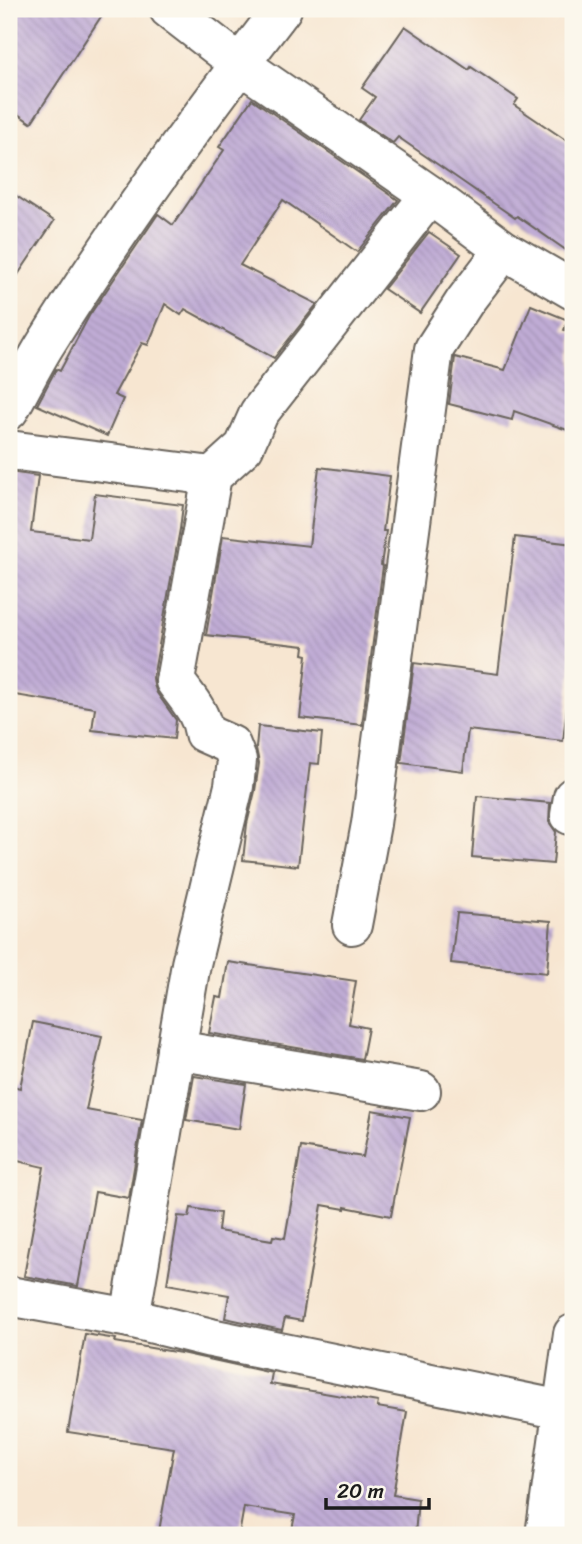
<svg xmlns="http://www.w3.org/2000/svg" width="582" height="1544" viewBox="0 0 582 1544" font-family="Sriracha,sans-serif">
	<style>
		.building { fill: url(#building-back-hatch) }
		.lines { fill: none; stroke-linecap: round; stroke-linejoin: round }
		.minor-casing { stroke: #69635b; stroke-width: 42 }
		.minor { stroke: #fff; stroke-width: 38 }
	</style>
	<defs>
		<pattern id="building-back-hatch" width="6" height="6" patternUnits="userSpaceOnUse" patternTransform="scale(1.75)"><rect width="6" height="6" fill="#c0acd5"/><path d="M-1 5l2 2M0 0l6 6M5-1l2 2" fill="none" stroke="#a493b6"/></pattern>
	</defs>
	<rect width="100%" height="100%" fill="#fbf7ec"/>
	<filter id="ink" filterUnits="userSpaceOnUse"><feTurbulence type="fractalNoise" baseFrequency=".0143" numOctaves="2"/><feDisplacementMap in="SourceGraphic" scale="14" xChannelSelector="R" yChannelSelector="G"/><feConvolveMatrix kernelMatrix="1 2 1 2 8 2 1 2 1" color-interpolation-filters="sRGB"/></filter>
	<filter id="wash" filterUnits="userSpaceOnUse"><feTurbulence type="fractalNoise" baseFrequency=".00686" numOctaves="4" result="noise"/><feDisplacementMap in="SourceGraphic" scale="28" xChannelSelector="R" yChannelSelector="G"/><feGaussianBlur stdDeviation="1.57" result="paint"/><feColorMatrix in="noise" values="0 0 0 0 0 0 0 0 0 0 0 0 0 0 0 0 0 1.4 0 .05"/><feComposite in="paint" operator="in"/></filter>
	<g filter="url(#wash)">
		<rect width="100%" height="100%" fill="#f7e6d1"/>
		<g id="blocks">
			<g class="building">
				<path d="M9,9h97l-75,114 -22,-15z"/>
				<path d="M405,26l64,44 2,-3 47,32 -4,6 59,40v110l-56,-39 -2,2 -117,-81 -5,6 -34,-23 16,-23 -13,-9z"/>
				<path d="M252,99l146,101 -41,52 -74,-52 -43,65 77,39 -43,54 -89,-49 -4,6 -16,-11 -17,41 -6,-2 -28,52 9,4 -16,37 -70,-31 19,-36 4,2 29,-55 69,-102 15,11 51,-75 -5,-3z"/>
				<path d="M9,191l45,30 -45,67z"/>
				<path d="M429,232l32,22 -41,59 -36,-24z"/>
				<path d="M531,305l37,15 -4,10 9,3v99l-59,-21 -2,9 -63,-16 6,-47 50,13z"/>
				<path d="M319,467l71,9 -7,55h3l-5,34 2,1 -21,159 -62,-7 7,-63 -4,-1 1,-8 -98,-11 17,-99 86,10z"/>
				<path d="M9,472l29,4 -7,56 58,7 6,-45 88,11 -3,24 -27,149 1,7 3,8 19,27 -2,19 -82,-9 3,-22 -86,-14z"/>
				<path d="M515,537l58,7v111l-10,86 -95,-11 -5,41 -62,-8 13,-100 84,11z"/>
				<path d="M258,726l64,7 -3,31 -9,-1 -12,103 -55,-6 4,-36 8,-33 4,-28 -3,-15z"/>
				<path d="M477,796l73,7 -1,19 7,10 -3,32 -81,-7z"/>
				<path d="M457,913l94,8 -4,52 -96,-10z"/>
				<path d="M228,962l128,19 -7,43 19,4 -6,31 -153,-26 7,-36 6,1z"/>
				<path d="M33,1022l69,14 -16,74 56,10 -13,78 -34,-6 -17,94 -54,-10 20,-109 -35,-8v-74l11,3z"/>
				<path d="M194,1076l52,8 -7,45 -53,-9z"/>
				<path d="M372,1110l38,7 -19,99 -46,-9v2l-23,-4 -20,116 -17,-3 -3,12 -57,-12 4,-23 -62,-11 11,-68 11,1 2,-9 29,5 -2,18 54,9 1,-4 12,2 16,-91 62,10z"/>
				<path d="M85,1334l31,5 -1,3 66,11 91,20 -2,11 108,18 -1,5 30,5 -14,83 25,4 -3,36h-124l4,-20 -51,-8 -5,28h-54l-26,-4 15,-83 -106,-16z"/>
			</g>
		</g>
	</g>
	<g filter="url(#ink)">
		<use href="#blocks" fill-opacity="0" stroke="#69635b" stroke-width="2"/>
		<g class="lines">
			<g class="minor-casing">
				<g id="minor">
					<path d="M169,9l71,55 190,131 74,55 69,40"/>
					<path d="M9,410c12,-21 23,-44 36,-65 72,-116 154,-228 237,-336"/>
					<path d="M9,450l203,26"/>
					<path d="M570,815l3,-18"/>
					<path d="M352,925l19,-101 63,-475 31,-48 39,-51"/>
					<path d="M176,1050l245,41"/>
					<path d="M9,1296l121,22 81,20 351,72"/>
					<path d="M130,1318l61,-354 43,-178 3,-26 -6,-15 -27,-12c-3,-21 -17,-35 -29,-52l37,-205 32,-29 15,-34 171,-218"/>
					<path d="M545,1535l28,-201"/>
				</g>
			</g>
			<use href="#minor" class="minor"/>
		</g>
	</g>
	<rect width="582" height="1544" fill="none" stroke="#fbf7ec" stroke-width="35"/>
	<path d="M326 1498v10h103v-10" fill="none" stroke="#1c1c1c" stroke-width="3.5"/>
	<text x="337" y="1498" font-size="21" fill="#1c1c1c" stroke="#fbf7ec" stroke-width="5" paint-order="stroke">20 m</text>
</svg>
